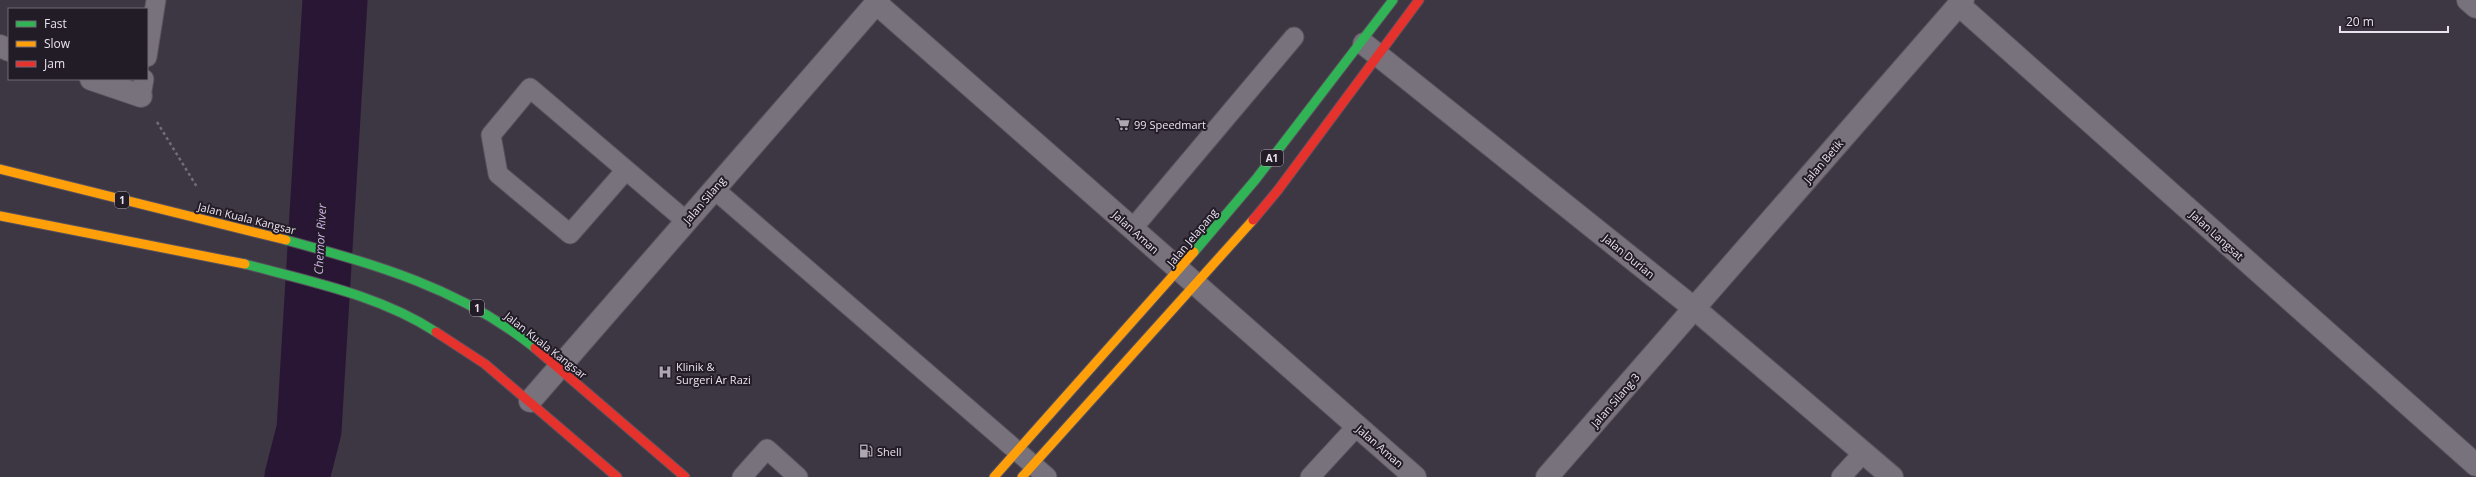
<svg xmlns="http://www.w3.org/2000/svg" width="2476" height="477" viewBox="0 0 2476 477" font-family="'Open Sans',sans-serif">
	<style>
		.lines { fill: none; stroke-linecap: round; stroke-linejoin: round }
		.river { stroke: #291534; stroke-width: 65 }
		.lane-casing { stroke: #58525d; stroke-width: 21 }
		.street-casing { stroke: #58525d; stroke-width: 24 }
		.fast-casing { stroke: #58525d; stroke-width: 11 }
		.slow-casing { stroke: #58525d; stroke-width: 11 }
		.jam-casing { stroke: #58525d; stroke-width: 11 }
		.path { stroke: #736d77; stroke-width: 2.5; stroke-dasharray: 3 3; stroke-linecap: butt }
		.lane { stroke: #78727d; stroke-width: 19 }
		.street { stroke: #78727d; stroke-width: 22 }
		.fast { stroke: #30b455; stroke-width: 9 }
		.slow { stroke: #ff9f0a; stroke-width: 9 }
		.jam { stroke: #e5322d; stroke-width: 9 }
		.labels { text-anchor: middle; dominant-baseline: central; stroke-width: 4; stroke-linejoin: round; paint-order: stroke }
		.shield { fill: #221c26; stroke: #aea7b3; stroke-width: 1 }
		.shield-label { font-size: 10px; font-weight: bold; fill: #eae2f0 }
		.poi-label { font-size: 11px; fill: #eae2f0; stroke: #221c26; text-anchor: start }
		.street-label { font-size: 11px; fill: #eae2f0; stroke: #221c26 }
		.water-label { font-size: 12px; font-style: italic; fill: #d4afee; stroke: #221c26 }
	</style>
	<rect width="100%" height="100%" fill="#3d3643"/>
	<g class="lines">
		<path class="river" d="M297,477l12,-47 26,-430"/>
		<g class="lane-casing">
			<g id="lane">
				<path d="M147,57l9,-57"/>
				<path d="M141,96l3,-17"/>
				<path d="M626,170l-56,64 -72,-60 -7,-39 39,-47 156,133"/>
				<path d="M714,189l333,288"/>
				<path d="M1133,228l161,-191"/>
				<path d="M742,477l25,-28 31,28"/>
				<path d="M1310,477l47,-51"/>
				<path d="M1841,477l23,-25"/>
			</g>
		</g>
		<g class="street-casing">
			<g id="street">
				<path d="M2468,0l8,7"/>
				<path d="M876,3l539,474"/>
				<path d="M1959,5l517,460"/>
				<path d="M1364,44l331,265 197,168"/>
				<path d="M0,46l9,4"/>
				<path d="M91,79l50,17"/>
				<path d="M530,401l349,-401"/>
				<path d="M1547,477l416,-477"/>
			</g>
		</g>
		<g class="fast-casing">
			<g id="fast">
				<path d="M286,240c91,25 174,48 249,108"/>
				<path d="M1194,252l62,-73 137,-179"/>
				<path d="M245,264c66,18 134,31 191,68"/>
			</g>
		</g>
		<g class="slow-casing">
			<g id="slow">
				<path d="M0,169l286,71"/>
				<path d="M0,216l245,48"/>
				<path d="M994,477l200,-225"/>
				<path d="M1022,477l231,-257"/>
			</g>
		</g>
		<g class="jam-casing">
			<g id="jam">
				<path d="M1253,220l25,-30 141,-190"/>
				<path d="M436,332l49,32 132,113"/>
				<path d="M535,348l150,129"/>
			</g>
		</g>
		<path class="path" d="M157,122l40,65"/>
		<use href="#lane" class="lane"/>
		<use href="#street" class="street"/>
		<use href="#fast" class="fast"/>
		<use href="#slow" class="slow"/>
		<use href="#jam" class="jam"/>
	</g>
	<defs>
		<g id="supermarket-bare" transform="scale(1.08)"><path d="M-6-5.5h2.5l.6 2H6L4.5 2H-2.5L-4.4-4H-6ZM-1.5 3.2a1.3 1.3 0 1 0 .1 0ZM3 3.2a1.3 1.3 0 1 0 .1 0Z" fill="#ada6b3" stroke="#221c26" stroke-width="2.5" paint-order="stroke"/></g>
		<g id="hospital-bare" transform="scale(1.08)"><path d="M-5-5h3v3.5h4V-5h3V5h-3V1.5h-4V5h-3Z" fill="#ada6b3" stroke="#221c26" stroke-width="2.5" paint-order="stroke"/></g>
		<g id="fuel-bare" transform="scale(1.08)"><path d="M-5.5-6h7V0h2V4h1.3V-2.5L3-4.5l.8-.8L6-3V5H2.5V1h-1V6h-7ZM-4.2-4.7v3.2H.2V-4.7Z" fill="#ada6b3" stroke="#221c26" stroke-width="2.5" paint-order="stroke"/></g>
	</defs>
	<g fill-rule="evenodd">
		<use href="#supermarket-bare" x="1123" y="124"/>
		<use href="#hospital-bare" x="665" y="372"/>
		<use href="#fuel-bare" x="866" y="451"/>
	</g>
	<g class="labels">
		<g class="shield">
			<rect x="1261" y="150" width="22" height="16" rx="3"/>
			<rect x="115" y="192" width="14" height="16" rx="3"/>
			<rect x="470" y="300" width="14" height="16" rx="3"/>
		</g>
		<g class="shield-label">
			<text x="1272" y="158">A1</text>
			<text x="122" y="200">1</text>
			<text x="477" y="308">1</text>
		</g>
		<g class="poi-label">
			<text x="1134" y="124">99 Speedmart</text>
			<text x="676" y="366">Klinik &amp;<tspan x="676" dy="13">Surgeri Ar Razi</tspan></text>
			<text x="877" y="451">Shell</text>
		</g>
		<g class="street-label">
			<text transform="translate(1823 161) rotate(-49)">Jalan Betik</text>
			<text transform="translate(704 200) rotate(-49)">Jalan Silang</text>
			<text transform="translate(247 218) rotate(14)">Jalan Kuala Kangsar</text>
			<text transform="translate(1136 232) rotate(42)">Jalan Aman</text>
			<text transform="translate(2217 235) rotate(42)">Jalan Langsat</text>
			<text transform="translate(1192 237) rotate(-50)">Jalan Jelapang</text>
			<text transform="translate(1629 256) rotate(39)">Jalan Durian</text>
			<text transform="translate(546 345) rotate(38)">Jalan Kuala Kangsar</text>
			<text transform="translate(1615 400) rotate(-49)">Jalan Silang 3</text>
			<text transform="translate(1380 446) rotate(41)">Jalan Aman</text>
		</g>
		<g class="water-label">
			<text transform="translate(320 239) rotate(-87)">Chemor River</text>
		</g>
	</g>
	<rect x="8" y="8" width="140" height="72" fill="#221c26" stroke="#726b77"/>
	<rect x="16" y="21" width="20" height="6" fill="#30b455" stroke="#726b77"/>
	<text x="44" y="28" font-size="12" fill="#eae2f0">Fast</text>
	<rect x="16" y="41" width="20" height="6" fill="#ff9f0a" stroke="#726b77"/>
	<text x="44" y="48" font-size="12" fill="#eae2f0">Slow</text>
	<rect x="16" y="61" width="20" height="6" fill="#e5322d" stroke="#726b77"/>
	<text x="44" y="68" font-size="12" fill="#eae2f0">Jam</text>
	<path d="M2340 26v6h108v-6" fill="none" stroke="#eae2f0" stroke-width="2"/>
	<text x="2346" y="26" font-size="12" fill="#eae2f0" stroke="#221c26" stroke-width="3" paint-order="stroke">20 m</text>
</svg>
